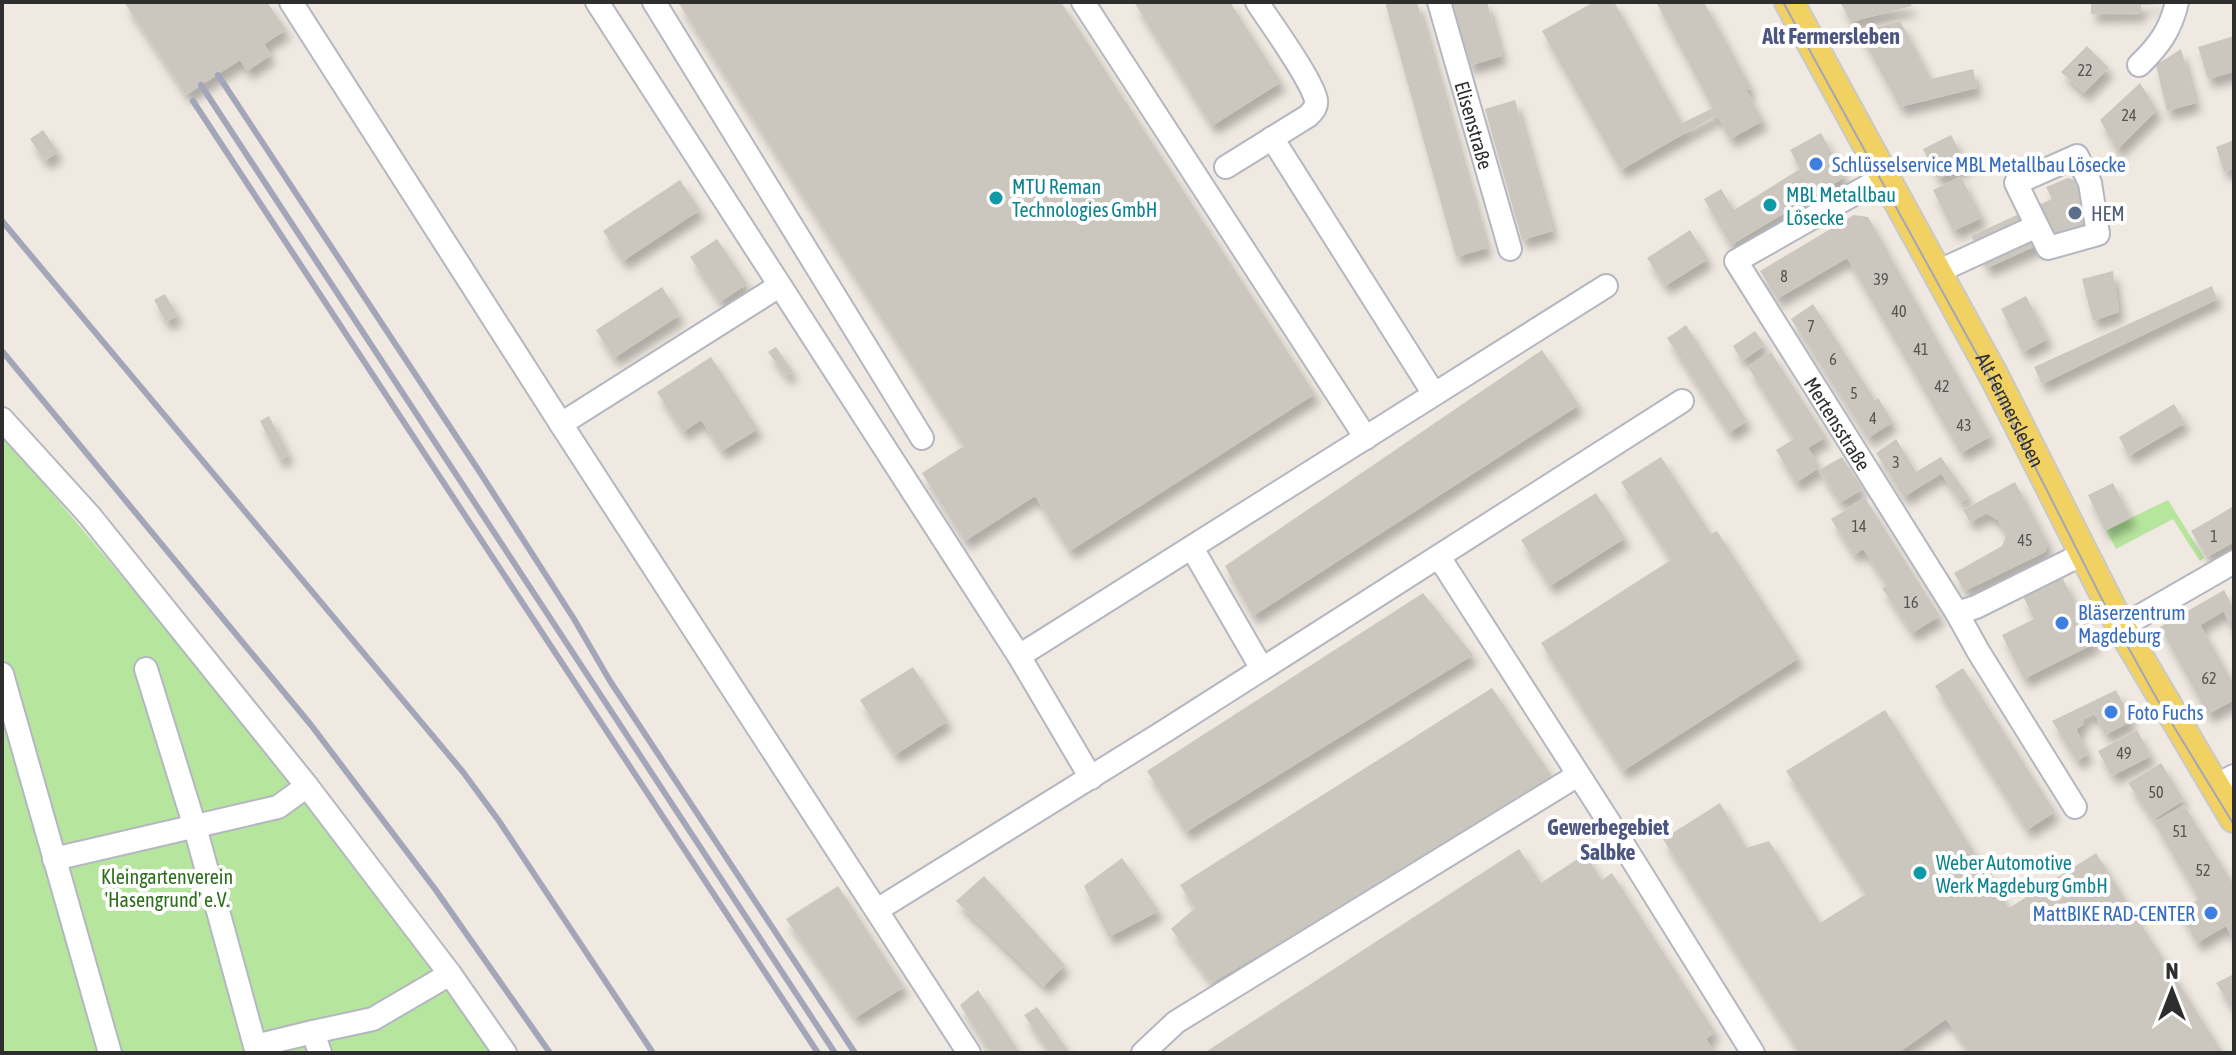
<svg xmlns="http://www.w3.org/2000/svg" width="2236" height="1055" viewBox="0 0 2236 1055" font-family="'Asap Condensed',sans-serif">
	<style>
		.green { fill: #b6e59e }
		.building { fill: #cbc7bf; filter: url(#shadow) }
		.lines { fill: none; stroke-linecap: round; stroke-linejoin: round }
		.minor-casing { stroke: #b4b7c1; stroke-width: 26 }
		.major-casing { stroke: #c9c9c9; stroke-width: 32 }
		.minor { stroke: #fff; stroke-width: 22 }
		.major { stroke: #f2d163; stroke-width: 28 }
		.tram { stroke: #a3a6b8; stroke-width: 2 }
		.rail { stroke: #a3a6b8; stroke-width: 6 }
		.shop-dot { fill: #3f7fe0; stroke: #fff; stroke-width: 3 }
		.culture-dot { fill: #0f9aa8; stroke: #fff; stroke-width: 3 }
		.service-dot { fill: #5c6f8a; stroke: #fff; stroke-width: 3 }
		.labels { text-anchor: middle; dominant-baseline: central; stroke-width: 8; stroke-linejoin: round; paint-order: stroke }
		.number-label { font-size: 16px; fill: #555452 }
		.street-label { font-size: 20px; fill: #2e2e2e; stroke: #fff }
		.shop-label { font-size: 20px; fill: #366cbe; stroke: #fff; text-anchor: start }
		.culture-label { font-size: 20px; fill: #0d838f; stroke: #fff; text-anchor: start }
		.service-label { font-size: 20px; fill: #4e5e75; stroke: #fff; text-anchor: start }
		.park-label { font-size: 20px; fill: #2c6e1b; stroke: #fff }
		.neighbourhood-label { font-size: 22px; font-weight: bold; fill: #4d5680; stroke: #fff }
	</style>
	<defs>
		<filter id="shadow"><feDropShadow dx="5" dy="9" stdDeviation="4" flood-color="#0004"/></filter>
	</defs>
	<rect width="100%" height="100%" fill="#efe9e1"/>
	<g class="green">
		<path d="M2,434l286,340 150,198 56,81h-492z"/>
		<path d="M2168,500l36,58 -4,3 -27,-42 -57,30 -10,-19z"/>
	</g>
	<g class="building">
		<path d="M124,2h143l19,28 -22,14 7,11 -24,16 -7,-11 -54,35z"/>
		<path d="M678,2h383l254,392 -245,157 -35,-55 -70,45 -43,-68 42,-27z"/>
		<path d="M1134,2h96l51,80 -69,44z"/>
		<path d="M1385,2h32l70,246 -31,9z"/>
		<path d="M1451,2h36l15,54 -33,10z"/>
		<path d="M1594,2h20l68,121 31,-15 -57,-106h48l47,86 -5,2 17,31 -33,18 -13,-24 -96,55 -79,-139z"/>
		<path d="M1840,2h70l2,4 -61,16z"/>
		<path d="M2091,2h71v2l-21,1v8l-50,1z"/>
		<path d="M1900,21l31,58 42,-10 4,19 -77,19 -41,-75z"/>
		<path d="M2234,36v36l-26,7 -10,-32z"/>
		<path d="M2087,46l22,22 -25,25 -23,-21z"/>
		<path d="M2181,49l15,54 -29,8 -11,-46z"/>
		<path d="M2140,83l17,27 -40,40 -17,-30z"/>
		<path d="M1515,100l38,131 -31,9 -37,-131z"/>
		<path d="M43,130l15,22 -13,9 -15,-22z"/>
		<path d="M1821,133l24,44 -114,68 -27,-46 17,-10 13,21 66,-41 -10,-19z"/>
		<path d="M1951,135l16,30 -29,14 -15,-30z"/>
		<path d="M2234,140v29l-10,3 -8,-25z"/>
		<path d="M1961,177l21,41 -29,13 -20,-41z"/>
		<path d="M2068,178l14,4 11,46 -24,3 -82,37 -16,-32 81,-37 -6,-12z"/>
		<path d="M680,180l20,30 -77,51 -20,-30z"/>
		<path d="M1854,215l14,2 123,219 -30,17 -114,-195 -70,41 -17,-28z"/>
		<path d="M1690,230l18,29 -43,27 -18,-28z"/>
		<path d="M717,239l30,45 -27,18 -30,-45z"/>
		<path d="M2113,271l6,41 -26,9 -11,-42z"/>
		<path d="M2212,286l5,13 -175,85 -8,-17z"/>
		<path d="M662,287l18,28 -66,43 -18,-28z"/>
		<path d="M165,294l13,22 -12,6 -12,-22z"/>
		<path d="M2026,296l22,43 -25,13 -22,-43z"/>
		<path d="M1813,304l62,96 3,-2 15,24 -25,16 -77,-119z"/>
		<path d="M1686,325l61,96 -18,12 -62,-95z"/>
		<path d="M1755,331l10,14 -23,16 -9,-15z"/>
		<path d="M776,347l17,25 -7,4 -18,-24z"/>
		<path d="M1542,350l37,55 -326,211 -28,-50z"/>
		<path d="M1771,352l55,85 -18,11 12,19 -24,16 -20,-33 18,-11 -46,-72z"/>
		<path d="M711,357l47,72 -36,22 -21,-31 -18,12 -26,-40z"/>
		<path d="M2174,404l11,19 -56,33 -10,-19z"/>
		<path d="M269,416l20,39 -9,5 -20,-39z"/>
		<path d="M1896,439l20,33 25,-15 28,40 -8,6 -20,-30 -37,24 -28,-44z"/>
		<path d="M1661,457l50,77 6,-3 82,127 -176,113 -82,-128 130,-83 -50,-78z"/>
		<path d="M1842,457l21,32 -23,14 -21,-33z"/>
		<path d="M2015,482l33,61 -3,9 -80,39 -11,-18 48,-27 4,-10 -8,-16 -12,-7 -16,9 -7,-12z"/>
		<path d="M2113,483l18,35 -26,13 -17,-36z"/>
		<path d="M1596,493l29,45 -75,48 -29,-46z"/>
		<path d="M1865,498l75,118 -28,17 -30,-45 5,-3 -24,-36 -9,6 -23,-36z"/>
		<path d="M2234,506v36l-27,15 -16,-26z"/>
		<path d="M2062,577l34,66 -72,36 -22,-44 32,-16 -11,-23z"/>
		<path d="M2224,590l10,19v27l-10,-25 -24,14 34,60v15l-26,14 -48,-87z"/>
		<path d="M1423,593l50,62 -287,177 -39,-61z"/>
		<path d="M913,667l35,54 -53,34 -35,-55z"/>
		<path d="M1963,668l92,144 -28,18 -92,-144z"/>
		<path d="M1492,688l62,91 -342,204 -41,-54 24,-21 -15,-23z"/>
		<path d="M2116,690l16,31 -27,14 -11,-22 -13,6 3,5 -8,5 12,25 -11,7 -25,-40z"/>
		<path d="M1885,710l124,198 87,-55 127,200h-253l-24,-34 -48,34h-98l-137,-214 57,-36 26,45 23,-7 51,82 46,-29 -80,-123z"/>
		<path d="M2137,730l14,26 -39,20 -14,-25z"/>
		<path d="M2161,763l23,37 -31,20 -25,-37z"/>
		<path d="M2184,805l50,80v56l-8,-15 -29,17 -18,-32 20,-12 -45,-77z"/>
		<path d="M1519,849l22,34 44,-29 17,26 10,-7 103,159 -9,7 9,14h-511z"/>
		<path d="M1122,858l37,53 -50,26 -25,-51z"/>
		<path d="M984,876l81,89 -21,21 -88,-85z"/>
		<path d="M838,886l66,101 -49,31 -69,-99z"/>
		<path d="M2234,974v37l-18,-28z"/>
		<path d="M978,990l42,63h-29l-31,-48z"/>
		<path d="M1037,1007l33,46h-20l-26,-38z"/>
	</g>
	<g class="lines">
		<g class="minor-casing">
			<g id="minor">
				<path d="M291,2l270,422 408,629"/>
				<path d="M597,2l422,654 72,122"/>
				<path d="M654,2l268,436"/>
				<path d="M1083,2l283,436"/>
				<path id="s1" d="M1439,2l71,247"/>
				<path d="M2139,65c20,-19 32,-36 38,-63"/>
				<path d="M1272,138l162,256"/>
				<path d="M1226,167l82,-51c5,-5 9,-9 8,-16 -5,-22 -45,-76 -59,-98"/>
				<path id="s2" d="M1884,177l-148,84 221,352 19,-6 107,-53"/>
				<path d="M1937,272l100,-46 -21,-43 61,-27 13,27 8,51 -50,14 -11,-22"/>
				<path d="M2,419l88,97 217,270 143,188 55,79"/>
				<path d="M561,424l218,-138"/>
				<path d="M1192,548l70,121"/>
				<path d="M1439,557l177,276 137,220"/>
				<path d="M1957,613l21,38 97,156"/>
				<path d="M2121,627l113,-65"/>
				<path d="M1019,656l587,-370"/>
				<path d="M146,669l49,158 60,219 58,-14 7,21"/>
				<path d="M2,674l108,379"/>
				<path d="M2214,787l20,-11"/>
				<path d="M54,859l224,-52 29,-21"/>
				<path d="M877,910l288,-179 517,-330"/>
				<path d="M313,1032l60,-13 77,-45"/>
				<path d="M1143,1053l33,-31 402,-247"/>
			</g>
		</g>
		<g class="major-casing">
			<g id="major">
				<path id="s3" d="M1789,2l205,374 127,251 113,191"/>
			</g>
		</g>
		<use href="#minor" class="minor"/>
		<use href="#major" class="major"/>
		<path class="tram" d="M1783,2l207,376 118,233 49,88 77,126"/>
		<g class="rail">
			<path d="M218,75l263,399 93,145 36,62 245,372"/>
			<path d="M201,85l634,968"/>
			<path d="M193,101l625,952"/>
			<path d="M2,221l461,551 36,49 154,232"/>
			<path d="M2,351l309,374 124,164 115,164"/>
		</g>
	</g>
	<g class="shop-dot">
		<circle cx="1816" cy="164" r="8"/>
		<circle cx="2062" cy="623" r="8"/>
		<circle cx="2111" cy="712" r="8"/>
		<circle cx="2211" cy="913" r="8"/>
	</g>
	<g class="culture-dot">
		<circle cx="996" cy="198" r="8"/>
		<circle cx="1770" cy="205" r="8"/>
		<circle cx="1920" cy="873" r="8"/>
	</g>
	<circle class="service-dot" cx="2075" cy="213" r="8"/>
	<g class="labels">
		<g class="number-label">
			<text x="2085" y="70">22</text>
			<text x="2129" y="115">24</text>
			<text x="1784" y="276">8</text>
			<text x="1881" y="279">39</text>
			<text x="1899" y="311">40</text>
			<text x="1811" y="326">7</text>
			<text x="1921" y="349">41</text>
			<text x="1833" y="359">6</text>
			<text x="1942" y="386">42</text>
			<text x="1854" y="393">5</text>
			<text x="1873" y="418">4</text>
			<text x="1964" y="425">43</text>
			<text x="1896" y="462">3</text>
			<text x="1859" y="526">14</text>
			<text x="2214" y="536">1</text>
			<text x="2025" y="540">45</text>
			<text x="1911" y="602">16</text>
			<text x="2209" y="678">62</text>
			<text x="2124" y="753">49</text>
			<text x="2156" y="792">50</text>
			<text x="2180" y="831">51</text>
			<text x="2203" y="870">52</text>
		</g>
		<g class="street-label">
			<text stroke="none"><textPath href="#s1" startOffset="128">Elisenstraße</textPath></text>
			<text stroke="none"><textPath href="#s3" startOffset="464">Alt Fermersleben</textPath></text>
			<text stroke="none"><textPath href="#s2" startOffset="362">Mertensstraße</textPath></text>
		</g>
		<g class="shop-label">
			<text x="1832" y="164">Schlüsselservice MBL Metallbau Lösecke</text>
			<text x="2078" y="612">Bläserzentrum<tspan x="2078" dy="23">Magdeburg</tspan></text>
			<text x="2127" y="712">Foto Fuchs</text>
			<text x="2195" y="913" text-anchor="end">MattBIKE RAD-CENTER</text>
		</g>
		<g class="culture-label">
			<text x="1012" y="186">MTU Reman<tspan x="1012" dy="23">Technologies GmbH</tspan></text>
			<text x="1786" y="194">MBL Metallbau<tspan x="1786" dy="23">Lösecke</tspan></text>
			<text x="1936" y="862">Weber Automotive<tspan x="1936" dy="23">Werk Magdeburg GmbH</tspan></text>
		</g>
		<g class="service-label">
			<text x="2091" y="213">HEM</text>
		</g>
		<g class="park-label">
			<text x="167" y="876">Kleingartenverein<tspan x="167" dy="23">'Hasengrund' e.V.</tspan></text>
		</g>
		<g class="neighbourhood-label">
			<text x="1831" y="36">Alt Fermersleben</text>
			<text x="1608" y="827">Gewerbegebiet<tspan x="1608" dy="25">Salbke</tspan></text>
		</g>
	</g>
	<rect width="2236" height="1055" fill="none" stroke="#2e2e2e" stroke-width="8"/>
	<g transform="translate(2172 991)" stroke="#ffffff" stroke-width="6" paint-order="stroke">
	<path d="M0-6L14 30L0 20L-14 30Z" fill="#2e2e2e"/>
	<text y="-12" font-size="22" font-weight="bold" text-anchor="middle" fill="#2e2e2e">N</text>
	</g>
</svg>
